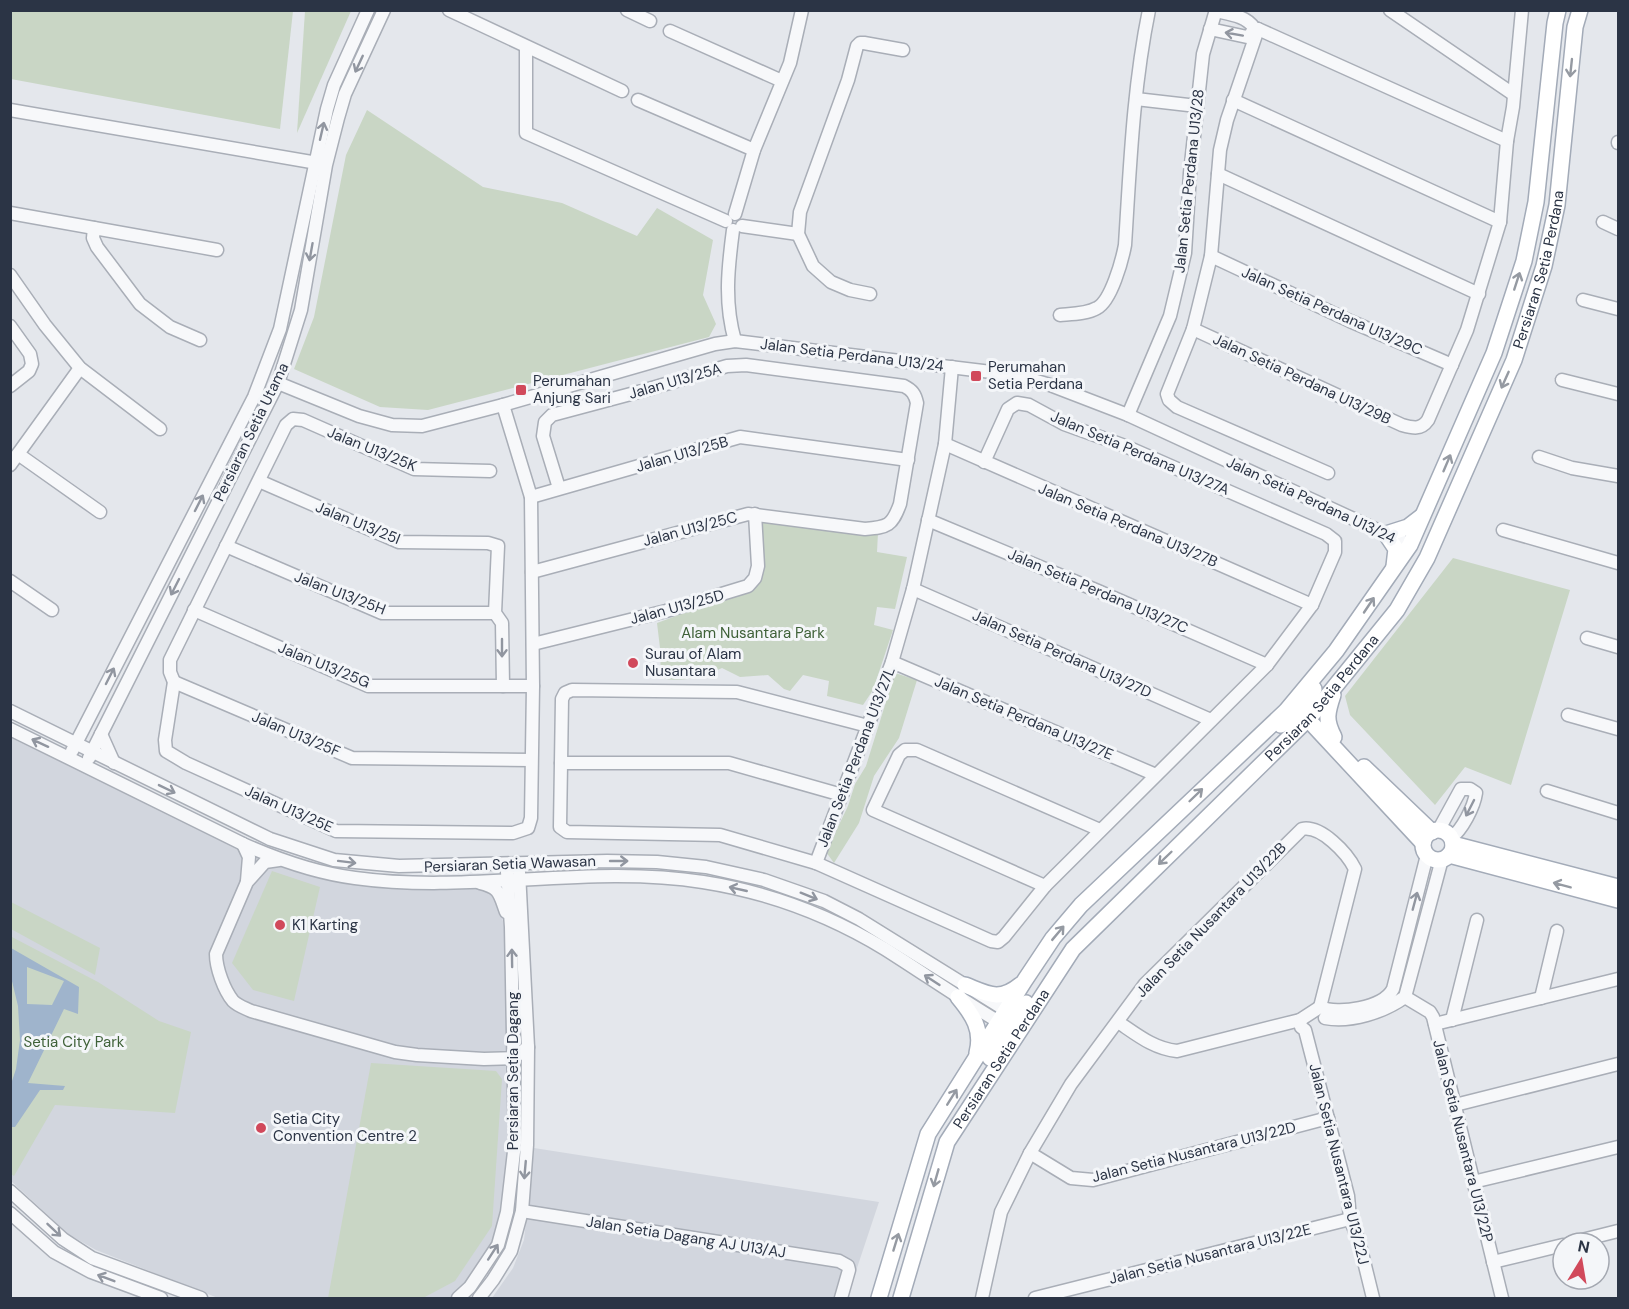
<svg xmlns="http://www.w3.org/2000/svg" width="1629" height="1309" viewBox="0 0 1629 1309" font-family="'DM Sans',sans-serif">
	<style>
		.built { fill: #d2d6de }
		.green { fill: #c9d6c5 }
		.water { fill: #9fb4cc; fill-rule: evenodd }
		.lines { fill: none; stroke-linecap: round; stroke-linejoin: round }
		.minor-casing { stroke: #a9aeb7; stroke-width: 15 }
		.major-casing { stroke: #a3abb8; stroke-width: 18 }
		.minor { stroke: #f7f8fa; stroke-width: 12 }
		.major { stroke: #fff; stroke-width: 15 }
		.oneway { stroke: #9196a0 }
		.oneway2 { stroke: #959aa2 }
		.poi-dot { fill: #d1495b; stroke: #f4f6f9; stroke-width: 2 }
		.labels { text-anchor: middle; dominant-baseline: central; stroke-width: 6; stroke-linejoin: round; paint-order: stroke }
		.street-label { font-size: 15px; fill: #2b3445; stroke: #f4f6f9 }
		.poi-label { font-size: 15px; fill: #2b3445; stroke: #f4f6f9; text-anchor: start }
		.park-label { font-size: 15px; fill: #3f6138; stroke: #f4f6f9 }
	</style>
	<rect width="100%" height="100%" fill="#e4e7ec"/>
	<g class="built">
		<path d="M11,734l248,123 56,20 51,8 110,1 19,7 9,32 6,221 -9,66 -8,31 -29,42 -12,13h-234l-122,-48 -28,-16 -57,-53z"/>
		<path d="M534,1148l345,54 -32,96h-355l21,-30 11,-28z"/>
	</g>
	<g class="green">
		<path d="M10,11h283l-13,118 -269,-50z"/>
		<path d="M305,11h46l-54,122z"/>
		<path d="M367,110l116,77 79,16 75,33 20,-28 56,32 -10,55 13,29 -7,13 -281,73 -48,-3 -86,-38 20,-52 32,-162z"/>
		<path d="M764,518l114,15 -1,19 30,5 -12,52 -18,-2 -3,18 19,5 -20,60 -10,15 -36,-9 2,-15 -26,-6 -13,16 -6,-2 -16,-14 -28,2 -18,-9c-20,9 -40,15 -61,10l-1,-30 -3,-25 79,-29 25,-12v-13l-6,-42z"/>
		<path d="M1453,558l117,32 -59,195 -46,-18 -30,38 -85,-90 -5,-19z"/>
		<path d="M895,673l22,7 -18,58 -25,38 -15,47 -25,40 -8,-11 22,-46 7,-22 11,-18z"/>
		<path d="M272,871l48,16 -26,114 -41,-11 -21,-27z"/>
		<path d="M11,902l89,46 -5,27 -84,-46z"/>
		<path d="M10,936l88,46 61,39 32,11 -16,81 -120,-8 -41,71 -3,-2z"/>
		<path d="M371,1063l125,8 6,8 -10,147 -37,55 -32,17h-95z"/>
	</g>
	<path class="water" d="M11,948l68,39 -1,27 -14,-5 -36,74 37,3 -2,4h-23l-25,37h-4v-43l5,-15 4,-29 -2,-34 -7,-29zM27,967l37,14 -12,24 -25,-1z"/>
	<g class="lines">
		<g class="minor-casing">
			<g id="minor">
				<path d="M449,10l173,81"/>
				<path d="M627,10l23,11"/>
				<path d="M1390,10l123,84"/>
				<path d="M1216,11c13,3 31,5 38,17l4,1 -31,91 -7,30 -9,106 -14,57 -4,16 -26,65 2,6 8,7 151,66"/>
				<path d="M1210,29l37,8 4,-3 3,-6"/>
				<path d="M1258,29l249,112"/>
				<path d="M670,31l112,50"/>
				<path d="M526,47v86l200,88"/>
				<path d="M1136,99l61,7"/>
				<path d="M638,100l116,50"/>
				<path d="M1233,100l267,122"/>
				<path d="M10,110l313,54"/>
				<path d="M1618,142v1"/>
				<path d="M1218,174l261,120"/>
				<path d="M10,213l207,37"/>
				<path d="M735,214l19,-64 36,-87 12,-53"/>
				<path d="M1603,222l15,7"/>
				<path d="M742,226l56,8"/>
				<path d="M94,228l-1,10 4,9 43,57 30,23 30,13"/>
				<path d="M733,230c-5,38 -9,73 2,111"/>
				<path d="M1211,256l139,65 102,44"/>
				<path d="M10,275l35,50 35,43 80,61"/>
				<path d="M870,294l-20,-4 -19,-8 -18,-16 -15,-32 2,-22 48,-132 9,-34 3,-3h4l39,7"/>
				<path d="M1583,300l35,9"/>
				<path d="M1060,315c11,-1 27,-1 37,-7 14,-7 25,-47 28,-63 5,-78 8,-157 24,-235"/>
				<path d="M10,326l20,28 2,10 -3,7 -19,15"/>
				<path d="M1193,329l209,96c11,3 19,5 26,-5l39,-90 33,-108 7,-81 6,-34 9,-97"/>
				<path d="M1562,380l56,14"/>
				<path d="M278,383l81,33 33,9 30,1 81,-21 212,-61 20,-3 281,34 34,10 78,30 282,130"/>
				<path d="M1128,415l42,-99 15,-63 5,-80 13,-119 13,-44"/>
				<path d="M945,444l367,161"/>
				<path d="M18,454l82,58"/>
				<path d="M1539,457l33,11 46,8"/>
				<path d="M10,465l70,-97"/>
				<path d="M490,471l-76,-2 -111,-49 -10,-1 -7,6 -116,235v12l4,10 -9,58 1,11 20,12 150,68 177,2 15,-5 3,-10 2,-132 -2,-189 -28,-92"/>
				<path d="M259,481l140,61 89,1 10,3 -3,67 7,10 1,63"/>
				<path d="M531,497l209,-60 168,23"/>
				<path d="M928,520l170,71 169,74"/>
				<path d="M1503,530l115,33"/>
				<path d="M226,546l156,67h113"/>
				<path d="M532,572l216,-58 117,15c23,-2 27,-3 35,-25l17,-101c-2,-9 -5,-13 -13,-17l-158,-21 -19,1 -85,25 -90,24 -7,7 -2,14 16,52"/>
				<path d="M10,581l42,29"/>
				<path d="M913,589l298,131"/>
				<path d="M194,610l174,76h165"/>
				<path d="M1587,638l31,9"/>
				<path d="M533,644l133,-33 82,-25 7,-8 3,-12 -3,-52"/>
				<path d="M892,662l264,113"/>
				<path d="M174,682l178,76 179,2"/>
				<path d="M10,711l260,128 64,21 65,6 208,-5 50,1 49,5 58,13 60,21 35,18 148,92"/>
				<path d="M1568,715l50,14"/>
				<path d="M868,726l-131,-34 -165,-2 -7,3 -3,6 -2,128 7,5 153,3 96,28 76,-201 21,-73 32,-145 7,-77"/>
				<path d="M10,729l233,115c36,16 73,29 112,34 115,16 233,-14 348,4 64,10 126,33 182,67 38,24 75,50 114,73"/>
				<path d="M101,734l13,29"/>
				<path d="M72,751l182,-354 26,-68 47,-220 7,-24 34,-75"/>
				<path d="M89,758l189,-375 23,-73 25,-145 12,-47 7,-24 39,-84"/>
				<path d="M561,763h168l113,32"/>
				<path d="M1547,791l71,22"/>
				<path d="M1438,831l23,-42h9l6,4c-2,14 -14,37 -25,45"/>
				<path d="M243,844l6,13 -2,24"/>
				<path d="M279,860l-14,2 -18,20 -31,72c0,14 8,36 17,47 5,5 12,7 18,10l144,41 22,3 67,4 30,-1 14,-11"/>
				<path d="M816,863l175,78 7,1 6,-5 41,-51 222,-221 45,-60 23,-53v-11l-9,-7 -201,-88 -61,-22 -35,-19 -12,-2 -9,6 -24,53"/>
				<path d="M480,883c20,5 19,10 26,29"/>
				<path d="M1045,886l-172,-76 26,-55 6,-5h12l183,80"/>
				<path d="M1405,997l25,15 3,5 69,281"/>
				<path d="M1541,998l16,-67"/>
				<path d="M1325,1018c26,5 59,-6 80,-21l37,-138"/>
				<path d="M1300,1020l1,7 4,3 43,166 2,23 9,22 14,57"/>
				<path d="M1452,1020l25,-100"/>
				<path d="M1118,1022c18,12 36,27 59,29l123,-31 20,-13c18,8 63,1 73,-18l34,-134"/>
				<path d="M1435,1024l183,-45"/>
				<path d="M1455,1105l163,-41"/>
				<path d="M1030,1153l41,25 22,2 235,-62"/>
				<path d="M1473,1182l145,-35"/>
				<path d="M10,1191l53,48 29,19 109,40"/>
				<path d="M522,1211l317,50 9,5 1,4 -8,28"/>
				<path d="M10,1213l44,39 37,20 70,26"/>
				<path d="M1570,1243l48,-12"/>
				<path d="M1493,1262l70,-17"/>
				<path d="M458,1298l12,-11 28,-42 9,-33 8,-69 -4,-216 -4,-55"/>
				<path d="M479,1298l14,-18 18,-29 11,-40 5,-66 1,-98 -9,-175"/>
				<path d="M982,1298l19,-86 29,-59 41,-69 74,-100 157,-155c19,-4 45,24 53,40l-35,138"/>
				<path d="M1035,1298l315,-79"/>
			</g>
		</g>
		<g class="major-casing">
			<g id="major">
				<path d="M1394,566l2,-17 -10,-15 22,-7 13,-10"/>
				<path d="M1333,695c-6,18 -8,25 1,42"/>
				<path d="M1303,714l120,129"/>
				<path d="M1281,725l11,-8 10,-5 12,-23"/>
				<path d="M1364,767l68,65"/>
				<circle cx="1438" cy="845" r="15"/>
				<path d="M1453,844l165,43"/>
				<path d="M1449,855l169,45"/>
				<path d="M965,985c23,9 34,17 55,0"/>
				<path d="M958,997c15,18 25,33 19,56"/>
				<path d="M990,1058l36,-55"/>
				<path d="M879,1298l49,-164 97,-154 28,-42 28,-33 205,-194 50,-60 74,-106 84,-192 30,-92 12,-59 19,-179 3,-13"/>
				<path id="s1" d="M901,1298l46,-156 126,-193 238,-233 86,-106 30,-52 87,-198 30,-94 13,-61 18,-178 5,-17"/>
			</g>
		</g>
		<use href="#minor" class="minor"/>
		<use href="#major" class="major"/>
	</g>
	<defs><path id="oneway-shaft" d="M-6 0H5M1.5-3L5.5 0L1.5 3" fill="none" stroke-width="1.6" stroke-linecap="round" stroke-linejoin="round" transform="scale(1.5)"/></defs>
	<g class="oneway">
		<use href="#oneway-shaft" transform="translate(1234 34) rotate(-170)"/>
		<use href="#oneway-shaft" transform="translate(359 64) rotate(115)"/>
		<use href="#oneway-shaft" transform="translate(322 131) rotate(-77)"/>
		<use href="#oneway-shaft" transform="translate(311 252) rotate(100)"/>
		<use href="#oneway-shaft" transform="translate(199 503) rotate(-63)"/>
		<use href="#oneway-shaft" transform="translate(175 587) rotate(117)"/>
		<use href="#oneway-shaft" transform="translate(502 648) rotate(90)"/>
		<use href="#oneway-shaft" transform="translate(110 676) rotate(-63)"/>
		<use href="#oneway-shaft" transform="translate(40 743) rotate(-155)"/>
		<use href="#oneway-shaft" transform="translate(167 789) rotate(26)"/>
		<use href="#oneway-shaft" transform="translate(1470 808) rotate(117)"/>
		<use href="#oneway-shaft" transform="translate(619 861)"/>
		<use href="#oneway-shaft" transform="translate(347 862) rotate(7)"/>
		<use href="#oneway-shaft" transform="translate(738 889) rotate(-167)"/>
		<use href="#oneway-shaft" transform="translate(809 896) rotate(22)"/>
		<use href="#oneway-shaft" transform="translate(1415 901) rotate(-75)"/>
		<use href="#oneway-shaft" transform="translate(512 958) rotate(-91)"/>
		<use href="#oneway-shaft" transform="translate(932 980) rotate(-147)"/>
		<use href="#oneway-shaft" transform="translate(525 1170) rotate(95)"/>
		<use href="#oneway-shaft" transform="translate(54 1230) rotate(43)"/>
		<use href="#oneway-shaft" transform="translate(493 1252) rotate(-57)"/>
		<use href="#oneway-shaft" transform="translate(106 1278) rotate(-159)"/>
	</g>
	<g class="oneway2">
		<use href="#oneway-shaft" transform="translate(1571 68) rotate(96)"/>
		<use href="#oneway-shaft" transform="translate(1517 281) rotate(-72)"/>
		<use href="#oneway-shaft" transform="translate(1505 380) rotate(114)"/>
		<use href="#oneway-shaft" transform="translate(1447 463) rotate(-67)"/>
		<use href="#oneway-shaft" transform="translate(1369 605) rotate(-56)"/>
		<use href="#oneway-shaft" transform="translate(1196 795) rotate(-44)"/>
		<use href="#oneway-shaft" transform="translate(1165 858) rotate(136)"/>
		<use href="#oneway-shaft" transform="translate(1562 885) rotate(-165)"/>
		<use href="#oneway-shaft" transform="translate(1058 933) rotate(-50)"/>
		<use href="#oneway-shaft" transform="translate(952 1097) rotate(-58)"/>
		<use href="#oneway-shaft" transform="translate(936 1178) rotate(106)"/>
		<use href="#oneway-shaft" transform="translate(896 1242) rotate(-73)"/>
	</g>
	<g class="poi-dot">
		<rect x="970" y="370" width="12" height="12" rx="3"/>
		<rect x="515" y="384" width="12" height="12" rx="3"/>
		<circle cx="633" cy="663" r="6"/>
		<circle cx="280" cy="925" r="6"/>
		<circle cx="261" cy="1128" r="6"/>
	</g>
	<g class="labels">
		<g class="street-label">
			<text transform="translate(1189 181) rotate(-84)">Jalan Setia Perdana U13/28</text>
			<text stroke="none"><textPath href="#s1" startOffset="1233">Persiaran Setia Perdana</textPath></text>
			<text transform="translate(1332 311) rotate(24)">Jalan Setia Perdana U13/29C</text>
			<text transform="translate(852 355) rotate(7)">Jalan Setia Perdana U13/24</text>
			<text transform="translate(1302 379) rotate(25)">Jalan Setia Perdana U13/29B</text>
			<text transform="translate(675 381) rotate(-16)">Jalan U13/25A</text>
			<text transform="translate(251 432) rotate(-64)">Persiaran Setia Utama</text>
			<text transform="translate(372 449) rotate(22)">Jalan U13/25K</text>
			<text transform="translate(1140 453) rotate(23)">Jalan Setia Perdana U13/27A</text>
			<text transform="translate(682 454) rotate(-16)">Jalan U13/25B</text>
			<text transform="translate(1311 500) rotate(25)">Jalan Setia Perdana U13/24</text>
			<text transform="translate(358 523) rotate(22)">Jalan U13/25I</text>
			<text transform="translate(1128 525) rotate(23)">Jalan Setia Perdana U13/27B</text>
			<text transform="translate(690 529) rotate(-15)">Jalan U13/25C</text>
			<text transform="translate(1098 591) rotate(23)">Jalan Setia Perdana U13/27C</text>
			<text transform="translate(340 593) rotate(21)">Jalan U13/25H</text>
			<text transform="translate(677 607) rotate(-15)">Jalan U13/25D</text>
			<text transform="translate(1062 654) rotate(24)">Jalan Setia Perdana U13/27D</text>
			<text transform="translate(324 665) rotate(22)">Jalan U13/25G</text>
			<text stroke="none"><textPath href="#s1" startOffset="747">Persiaran Setia Perdana</textPath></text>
			<text transform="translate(1024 718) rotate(23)">Jalan Setia Perdana U13/27E</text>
			<text transform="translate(296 734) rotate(23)">Jalan U13/25F</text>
			<text transform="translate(856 757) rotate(-69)">Jalan Setia Perdana U13/27L</text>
			<text transform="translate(289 809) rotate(24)">Jalan U13/25E</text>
			<text transform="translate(510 864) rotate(-2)">Persiaran Setia Wawasan</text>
			<text transform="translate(1211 920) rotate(-46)">Jalan Setia Nusantara U13/22B</text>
			<text stroke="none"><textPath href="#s1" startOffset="262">Persiaran Setia Perdana</textPath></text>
			<text transform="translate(513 1071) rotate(-90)">Persiaran Setia Dagang</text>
			<text transform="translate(1463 1141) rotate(76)">Jalan Setia Nusantara U13/22P</text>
			<text transform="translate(1194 1152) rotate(-14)">Jalan Setia Nusantara U13/22D</text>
			<text transform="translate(1339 1164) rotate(76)">Jalan Setia Nusantara U13/22J</text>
			<text transform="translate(686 1237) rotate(9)">Jalan Setia Dagang AJ U13/AJ</text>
			<text transform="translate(1210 1254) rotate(-14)">Jalan Setia Nusantara U13/22E</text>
		</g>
		<g class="poi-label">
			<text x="988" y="367">Perumahan<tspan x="988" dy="17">Setia Perdana</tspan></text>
			<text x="533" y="381">Perumahan<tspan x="533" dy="17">Anjung Sari</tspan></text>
			<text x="645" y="654">Surau of Alam<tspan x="645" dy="17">Nusantara</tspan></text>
			<text x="292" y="925">K1 Karting</text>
			<text x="273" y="1119">Setia City<tspan x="273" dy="17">Convention Centre 2</tspan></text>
		</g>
		<g class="park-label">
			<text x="753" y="633">Alam Nusantara Park</text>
			<text x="74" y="1042">Setia City Park</text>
		</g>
	</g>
	<rect width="1629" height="1309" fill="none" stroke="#2b3445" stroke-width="24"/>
	<g transform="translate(1581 1261) rotate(11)"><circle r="28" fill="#f4f6f9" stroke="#a4a8b1" stroke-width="1.5"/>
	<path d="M0-4.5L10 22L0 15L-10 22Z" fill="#d1495b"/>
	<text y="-9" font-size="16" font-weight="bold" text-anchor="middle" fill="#2b3445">N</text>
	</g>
</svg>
